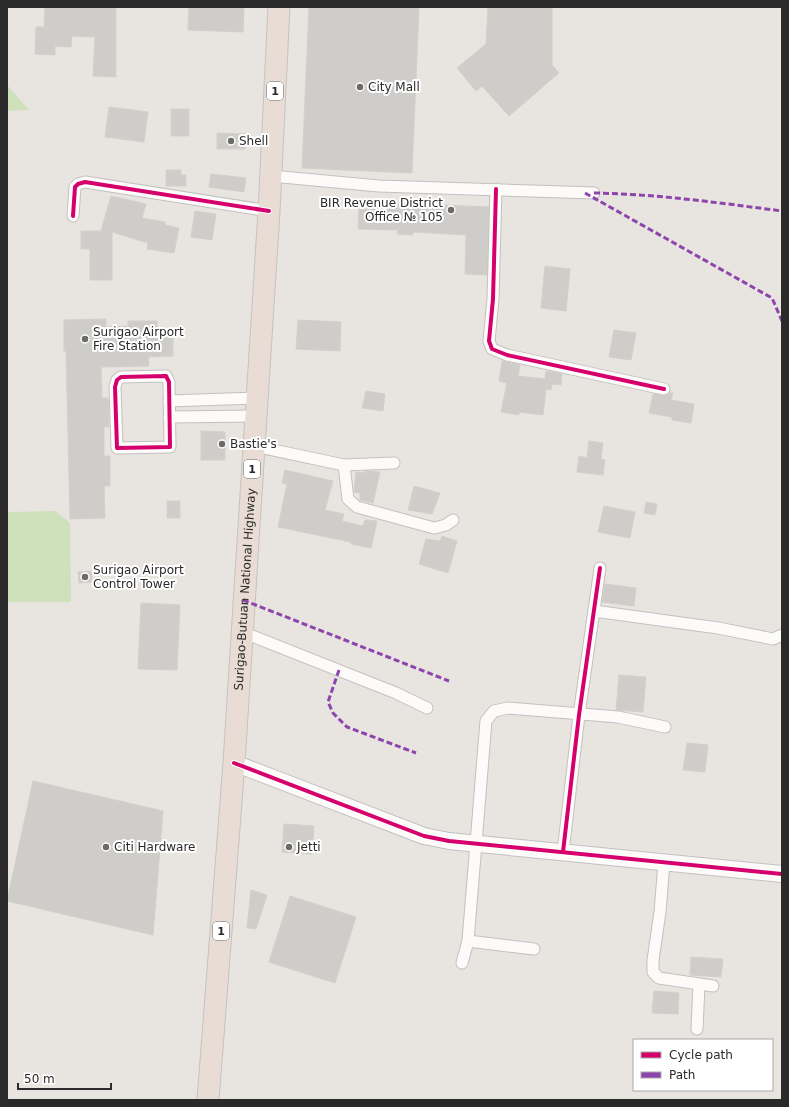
<svg xmlns="http://www.w3.org/2000/svg" width="789" height="1107" viewBox="0 0 789 1107" font-family="'DejaVu Sans',sans-serif">
	<style>
		.green { fill: #cee1bb }
		.building { fill: #cfcdca; stroke: #d3d0cc }
		.lines { fill: none; stroke-linecap: round; stroke-linejoin: round }
		.street-casing { stroke: #c2c1c1; stroke-width: 13 }
		.secondary-casing { stroke: #c2c1c1; stroke-width: 18 }
		.highway-casing { stroke: #c4c3c1; stroke-width: 23 }
		.street { stroke: #fcfbfa; stroke-width: 11 }
		.secondary { stroke: #fcfbfa; stroke-width: 16 }
		.highway { stroke: #e8dcd4; stroke-width: 21 }
		.quiet { stroke: #8e44ad; stroke-width: 3; stroke-dasharray: 6 3; stroke-linecap: butt }
		.cycleway-casing { stroke: #fff; stroke-width: 6 }
		.cycleway { stroke: #d6006c; stroke-width: 4 }
		.poi-dot { fill: #6c6b6a; stroke: #fff; stroke-width: 1.5 }
		.labels { text-anchor: middle; dominant-baseline: central; stroke-width: 4; stroke-linejoin: round; paint-order: stroke }
		.shield { fill: #fff; stroke: #6a6a6a; stroke-width: 1 }
		.shield-label { font-size: 11px; font-weight: bold; fill: #2a2a2a }
		.poi-label { font-size: 12px; fill: #2a2a2a; stroke: #fff; text-anchor: start }
		.street-label { font-size: 12px; fill: #2a2a2a; stroke: #fff }
	</style>
	<rect width="100%" height="100%" fill="#e8e4e0"/>
	<g class="green">
		<path d="M7,85l22,25 -22,1z"/>
		<path d="M55,511l15,12 1,79h-64v-90z"/>
	</g>
	<g class="building">
		<path d="M45,7h71v70l-23,-1 2,-39 -23,-1 -1,11 -16,-1v9l-20,-1 1,-27h8z"/>
		<path d="M189,7h55l-1,25 -55,-2z"/>
		<path d="M309,7h110l-7,166 -110,-5z"/>
		<path d="M488,7h64v58l7,8 -50,43 -27,-30 -6,5 -19,-23 29,-24z"/>
		<path d="M109,107l39,5 -4,30 -39,-5z"/>
		<rect x="171" y="109" width="18" height="27"/>
		<path d="M217,133l28,1v15h-28z"/>
		<path d="M166,170h15v5h5v11h-20z"/>
		<path d="M211,174l35,4 -2,14 -35,-5z"/>
		<path d="M111,196l35,8 -4,14 23,4v3l14,3 -5,25 -27,-4 1,-6 -36,-11v48h-22v-31h-9v-18h20z"/>
		<path d="M370,202l119,5 -2,68 -22,-1 1,-39 -53,-3v3l-16,-1 1,-4 -40,-1 1,-20h11z"/>
		<path d="M195,211l21,3 -4,26 -21,-3z"/>
		<path d="M545,266l25,3 -4,42 -25,-3z"/>
		<path d="M106,319v8l22,-1v-5h29v10h16v25l-25,1 1,9 -48,1 1,31h6l1,29h-5v29h6v30h-6l1,32 -35,1 -4,-168h-2v-31z"/>
		<path d="M298,320l43,2 -1,29 -44,-2z"/>
		<path d="M614,330l22,3 -5,27 -22,-3z"/>
		<path d="M502,361l18,4 -2,11 27,3 1,-8 16,3 -1,11 -9,-1 -1,6 -5,-1 -3,26 -24,-3v3l-18,-3 6,-29 -8,-2z"/>
		<path d="M366,391l19,3 -2,17 -21,-3z"/>
		<path d="M670,393h3l-2,7 23,4 -3,19 -19,-3v-3l-23,-4 4,-19 13,2z"/>
		<path d="M201,431l24,1v28h-24z"/>
		<path d="M589,441l14,2 -2,16 4,1 -2,15 -26,-3 2,-16 8,2z"/>
		<path d="M285,470l48,11 -8,29 19,4 -2,7 21,5 2,-6 12,1 -6,27 -20,-4v-2l-73,-15 9,-43 -5,-1z"/>
		<path d="M365,471l15,1 -7,31 -13,-3v-7l-6,-1 2,-20 8,1z"/>
		<path d="M414,486l26,7 -8,21 -24,-4z"/>
		<rect x="167" y="501" width="13" height="17"/>
		<path d="M646,502l11,2 -2,11 -11,-2z"/>
		<path d="M604,506l31,6 -5,26 -32,-6z"/>
		<path d="M442,536l15,5 -9,32 -29,-9 7,-25 14,2z"/>
		<path d="M91,571l1,11 -13,1 -1,-11z"/>
		<path d="M605,584l31,4 -2,18 -32,-4z"/>
		<path d="M141,603l39,2 -3,65 -39,-1z"/>
		<path d="M619,675l27,2 -3,35 -27,-2z"/>
		<path d="M687,743l21,2 -3,27 -22,-2z"/>
		<path d="M33,781l130,30 -10,124 -146,-34z"/>
		<path d="M284,824l30,2 -2,28 -30,-2z"/>
		<path d="M251,890l16,5 -11,34 -9,-1z"/>
		<path d="M290,896l66,21 -21,66 -66,-21z"/>
		<path d="M691,957l32,2 -2,18 -31,-2z"/>
		<path d="M654,991l25,2 -1,21 -26,-1z"/>
	</g>
	<g class="lines">
		<g class="street-casing">
			<g id="street">
				<path d="M271,176l108,10 215,7"/>
				<path d="M496,189l-3,110 -4,42 3,8 15,6 157,34"/>
				<path d="M73,216l2,-29 3,-3 7,-2 184,29"/>
				<path d="M166,376l3,6 1,65 -53,1 -2,-61 2,-7 4,-3z"/>
				<path d="M169,401l88,-3"/>
				<path d="M169,417l87,-1"/>
				<path d="M254,446l90,19 50,-2"/>
				<path d="M344,465l4,34 9,8 77,21 12,-3 7,-5"/>
				<path d="M594,611l124,17 55,11 9,-4"/>
				<path d="M242,632l154,61 31,15"/>
				<path d="M563,852l16,-137 21,-147"/>
				<path d="M664,863l-4,49 -7,48v12l6,6 54,8"/>
				<path d="M468,941l66,8"/>
				<path d="M462,963l6,-22 18,-220 8,-10 14,-3 110,9 47,10"/>
				<path d="M697,1029l2,-44"/>
			</g>
		</g>
		<g class="secondary-casing">
			<path id="secondary" d="M234,763l190,73 25,5 333,33"/>
		</g>
		<g class="highway-casing">
			<g id="highway">
				<path id="s1" d="M208,1100l26,-337 35,-552 10,-204"/>
			</g>
		</g>
		<use href="#street" class="street"/>
		<use href="#secondary" class="secondary"/>
		<use href="#highway" class="highway"/>
		<g class="quiet">
			<path d="M585,193l187,105 10,23"/>
			<path d="M594,193c63,1 126,10 188,18"/>
			<path d="M243,600l206,81"/>
			<path d="M339,670l-11,32 5,11 14,14 69,26"/>
		</g>
		<g class="cycleway-casing">
			<g id="cycleway">
				<path d="M496,189l-3,110 -4,42 3,8 15,6 157,34"/>
				<path d="M73,216l2,-29 3,-3 7,-2 184,29"/>
				<path d="M166,376l3,6 1,65 -53,1 -2,-61 2,-7 4,-3z"/>
				<path d="M234,763l190,73 25,5 333,33"/>
				<path d="M563,852l16,-137 21,-147"/>
			</g>
		</g>
		<use href="#cycleway" class="cycleway"/>
	</g>
	<g class="poi-dot">
		<circle cx="360" cy="87" r="4"/>
		<circle cx="231" cy="141" r="4"/>
		<circle cx="451" cy="210" r="4"/>
		<circle cx="85" cy="339" r="4"/>
		<circle cx="222" cy="444" r="4"/>
		<circle cx="85" cy="577" r="4"/>
		<circle cx="106" cy="847" r="4"/>
		<circle cx="289" cy="847" r="4"/>
	</g>
	<g class="labels">
		<g class="shield">
			<rect x="267" y="82" width="16" height="18" rx="3"/>
			<rect x="244" y="460" width="16" height="18" rx="3"/>
			<rect x="213" y="922" width="16" height="18" rx="3"/>
		</g>
		<g class="shield-label">
			<text x="275" y="91">1</text>
			<text x="252" y="469">1</text>
			<text x="221" y="931">1</text>
		</g>
		<g class="poi-label">
			<text x="368" y="87">City Mall</text>
			<text x="239" y="141">Shell</text>
			<text x="443" y="203" text-anchor="end">BIR Revenue District<tspan x="443" dy="14">Office № 105</tspan></text>
			<text x="93" y="332">Surigao Airport<tspan x="93" dy="14">Fire Station</tspan></text>
			<text x="230" y="444">Bastie's</text>
			<text x="93" y="570">Surigao Airport<tspan x="93" dy="14">Control Tower</tspan></text>
			<text x="114" y="847">Citi Hardware</text>
			<text x="297" y="847">Jetti</text>
		</g>
		<g class="street-label">
			<text stroke="none"><textPath href="#s1" startOffset="512">Surigao-Butuan National Highway</textPath></text>
		</g>
	</g>
	<rect width="789" height="1107" fill="none" stroke="#2a2a2a" stroke-width="16"/>
	<rect x="633" y="1039" width="140" height="52" fill="#ffffff" stroke="#aaaaaa"/>
	<rect x="641" y="1052" width="20" height="6" fill="#d6006c" stroke="#aaaaaa"/>
	<text x="669" y="1059" font-size="12" fill="#2a2a2a">Cycle path</text>
	<rect x="641" y="1072" width="20" height="6" fill="#8e44ad" stroke="#aaaaaa"/>
	<text x="669" y="1079" font-size="12" fill="#2a2a2a">Path</text>
	<path d="M18 1083v6h93v-6" fill="none" stroke="#2a2a2a" stroke-width="2"/>
	<text x="24" y="1083" font-size="12" fill="#2a2a2a" stroke="#ffffff" stroke-width="3" paint-order="stroke">50 m</text>
</svg>
